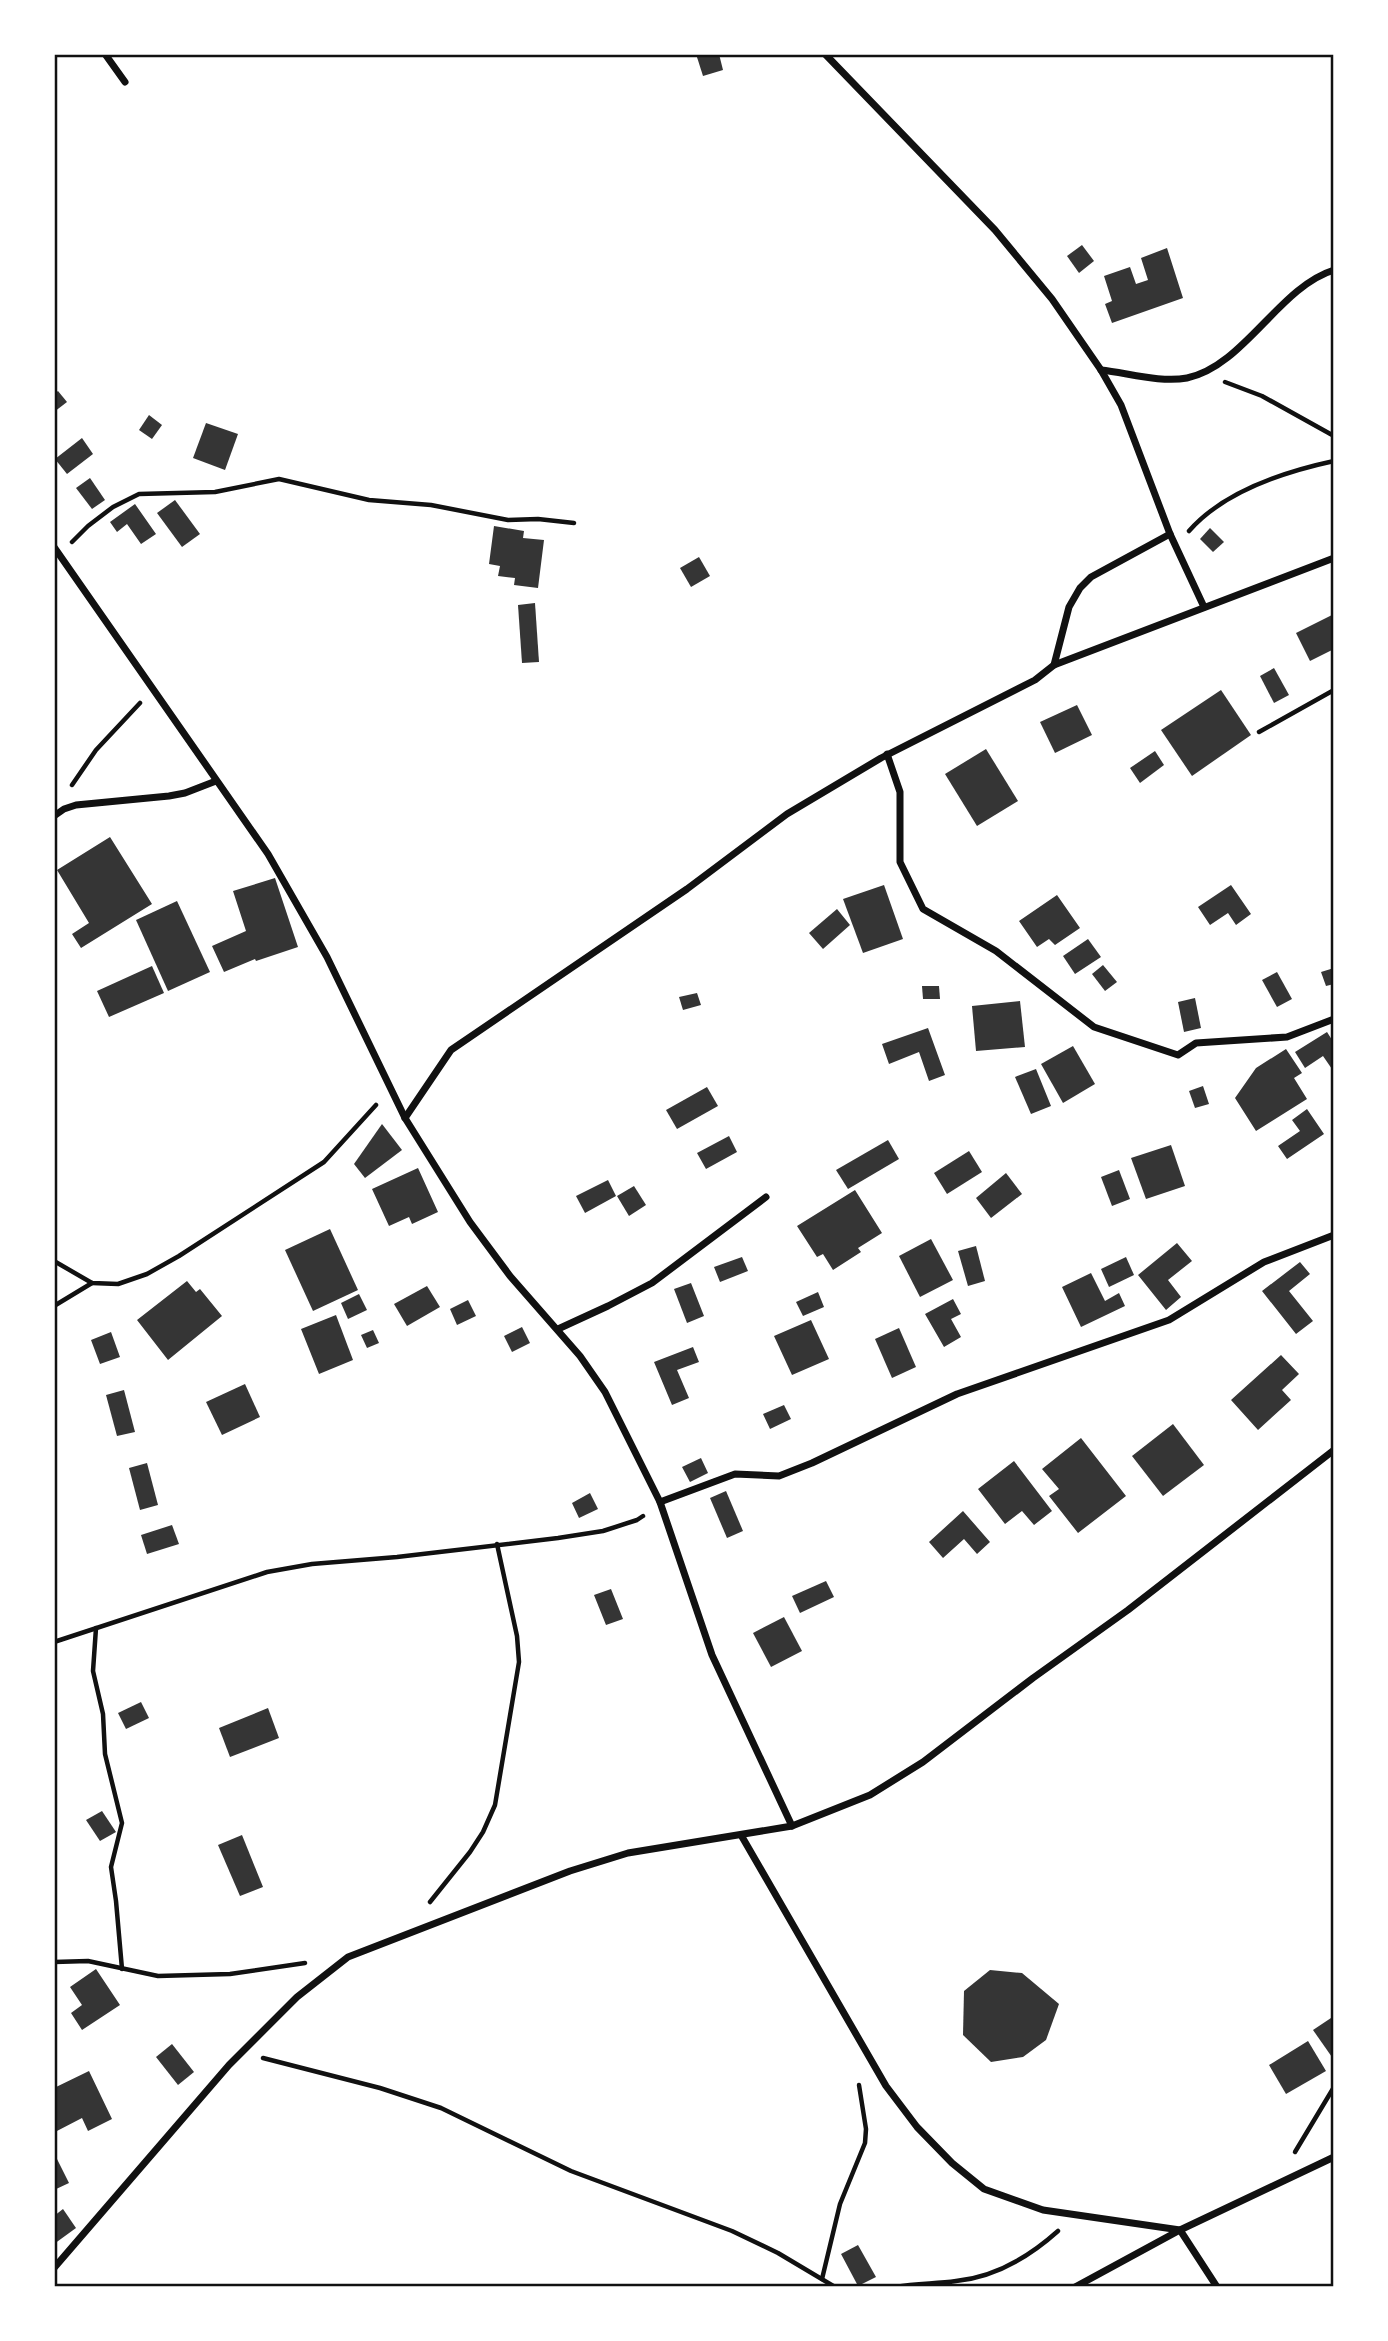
<svg xmlns="http://www.w3.org/2000/svg" width="1388" height="2341" viewBox="0 0 1388 2341" font-family="'Fira Sans',sans-serif">
	<style>
		.building { fill: #353535 }
		.lines { fill: none; stroke-linecap: round; stroke-linejoin: round }
		.path { stroke: #111; stroke-width: 4.5 }
		.minor { stroke: #111; stroke-width: 7 }
		.neatline { fill: none; stroke: #111; stroke-width: 2.5 }
	</style>
	<rect width="100%" height="100%" fill="#fff"/>
	<g class="building">
		<path d="M696,54h23l4,16 -20,6z"/>
		<path d="M1082,245l12,16 -15,12 -12,-17z"/>
		<path d="M1167,248l16,50 -71,25 -7,-19 7,-3 -8,-25 26,-9 6,17 12,-4 -7,-22z"/>
		<path d="M58,391l9,11 -13,10v-18z"/>
		<path d="M149,415l13,10 -10,14 -13,-9z"/>
		<path d="M206,423l32,11 -13,36 -32,-12z"/>
		<path d="M82,438l11,16 -26,20 -12,-15z"/>
		<path d="M90,478l15,22 -13,9 -16,-21z"/>
		<path d="M175,500l25,34 -18,13 -25,-34z"/>
		<path d="M135,504l21,30 -15,10 -14,-20 -10,8 -7,-10z"/>
		<path d="M494,526l30,5 -1,7 21,2 -6,48 -24,-3 1,-7 -17,-2 2,-10 -11,-2z"/>
		<path d="M1210,528l14,14 -11,10 -13,-13z"/>
		<path d="M699,557l11,19 -19,11 -11,-19z"/>
		<path d="M535,603l4,59 -17,1 -4,-58z"/>
		<path d="M1334,614v35l-24,12 -14,-28z"/>
		<path d="M1274,668l15,27 -15,8 -14,-27z"/>
		<path d="M1221,690l30,45 -59,41 -31,-46z"/>
		<path d="M1077,705l15,30 -37,18 -15,-31z"/>
		<path d="M986,749l32,52 -41,25 -32,-52z"/>
		<path d="M1155,751l9,14 -24,18 -10,-15z"/>
		<path d="M110,837l42,67 -71,44 -9,-14 17,-11 -32,-53z"/>
		<path d="M275,878l23,69 -42,14 -1,-2 -31,13 -12,-26 34,-15 -13,-40z"/>
		<path d="M884,885l19,54 -40,14 -20,-54z"/>
		<path d="M1231,885l20,29 -15,11 -8,-12 -18,12 -12,-18z"/>
		<path d="M1057,895l23,33 -25,17 -6,-6 -12,8 -18,-26z"/>
		<path d="M177,901l33,71 -42,19 -32,-71z"/>
		<path d="M837,909l13,16 -27,24 -14,-16z"/>
		<path d="M1088,939l13,18 -26,17 -12,-18z"/>
		<path d="M1103,965l14,17 -12,9 -13,-17z"/>
		<path d="M152,966l12,27 -55,24 -12,-26z"/>
		<path d="M1334,968v16l-8,2 -5,-14z"/>
		<path d="M1277,972l15,27 -15,8 -15,-27z"/>
		<path d="M922,986h17l1,13h-17z"/>
		<path d="M697,993l4,12 -18,5 -4,-13z"/>
		<path d="M1195,998l6,30 -17,4 -6,-30z"/>
		<path d="M1020,1001l5,46 -49,4 -4,-45z"/>
		<path d="M928,1028l17,47 -16,6 -10,-29 -30,12 -7,-20z"/>
		<path d="M1327,1032l7,11v29l-11,-16 -18,12 -10,-16z"/>
		<path d="M1073,1046l22,38 -32,19 -22,-39z"/>
		<path d="M1286,1049l16,24 -8,5 13,21 -51,32 -21,-33 21,-30z"/>
		<path d="M1036,1069l15,37 -20,8 -16,-37z"/>
		<path d="M1203,1086l6,18 -14,4 -6,-17z"/>
		<path d="M707,1087l11,19 -41,23 -11,-19z"/>
		<path d="M1307,1109l17,25 -37,25 -9,-13 22,-15 -8,-11z"/>
		<path d="M382,1124l20,26 -37,28 -11,-14z"/>
		<path d="M729,1136l8,16 -31,17 -9,-16z"/>
		<path d="M888,1140l11,19 -51,30 -12,-19z"/>
		<path d="M1171,1145l14,41 -39,13 -15,-41z"/>
		<path d="M969,1151l13,21 -35,22 -13,-21z"/>
		<path d="M418,1168l20,44 -26,12 -3,-7 -20,9 -17,-37z"/>
		<path d="M1119,1170l11,29 -18,7 -11,-29z"/>
		<path d="M1006,1173l16,21 -31,24 -15,-20z"/>
		<path d="M608,1180l8,16 -31,17 -9,-17z"/>
		<path d="M634,1186l12,19 -17,11 -12,-20z"/>
		<path d="M855,1190l27,43 -24,15 3,4 -28,18 -10,-16 -6,3 -20,-31z"/>
		<path d="M330,1229l28,61 -45,21 -28,-61z"/>
		<path d="M931,1239l22,41 -33,17 -21,-41z"/>
		<path d="M1177,1243l15,18 -24,19 13,17 -15,13 -28,-35z"/>
		<path d="M976,1246l9,35 -17,5 -10,-35z"/>
		<path d="M742,1257l6,14 -28,11 -6,-15z"/>
		<path d="M1126,1257l8,18 -25,12 -8,-18z"/>
		<path d="M1300,1262l10,12 -21,17 24,30 -17,13 -34,-43z"/>
		<path d="M1091,1273l14,28 14,-8 6,13 -44,21 -19,-40z"/>
		<path d="M187,1281l9,11 4,-3 22,27 -54,44 -31,-40z"/>
		<path d="M691,1283l13,33 -17,7 -13,-34z"/>
		<path d="M427,1286l13,21 -33,19 -13,-22z"/>
		<path d="M818,1292l6,15 -21,9 -7,-14z"/>
		<path d="M359,1294l8,16 -19,9 -7,-16z"/>
		<path d="M953,1299l8,15 -10,5 10,18 -17,10 -19,-33z"/>
		<path d="M468,1300l8,16 -19,9 -7,-16z"/>
		<path d="M336,1315l17,45 -34,14 -18,-45z"/>
		<path d="M811,1320l18,39 -37,16 -18,-39z"/>
		<path d="M522,1327l8,16 -18,9 -8,-16z"/>
		<path d="M899,1328l17,39 -24,11 -17,-39z"/>
		<path d="M373,1330l6,13 -12,5 -6,-13z"/>
		<path d="M111,1332l9,25 -20,7 -9,-24z"/>
		<path d="M693,1347l6,15 -22,8 12,28 -17,7 -18,-43z"/>
		<path d="M1281,1355l18,19 -17,16 9,10 -33,30 -27,-30z"/>
		<path d="M245,1384l15,33 -38,18 -16,-33z"/>
		<path d="M124,1390l11,42 -18,4 -11,-41z"/>
		<path d="M784,1405l7,14 -21,10 -7,-15z"/>
		<path d="M1173,1424l31,41 -41,31 -31,-40z"/>
		<path d="M1081,1438l45,58 -48,37 -29,-37 10,-7 -17,-20z"/>
		<path d="M701,1458l7,15 -18,9 -8,-15z"/>
		<path d="M1014,1461l38,50 -18,14 -12,-14 -17,13 -27,-35z"/>
		<path d="M147,1463l11,42 -18,5 -11,-42z"/>
		<path d="M726,1491l17,40 -16,7 -17,-40z"/>
		<path d="M590,1493l8,16 -19,9 -7,-15z"/>
		<path d="M963,1511l27,31 -13,12 -13,-15 -21,19 -14,-16z"/>
		<path d="M172,1525l7,19 -32,10 -6,-19z"/>
		<path d="M826,1581l8,16 -34,16 -8,-17z"/>
		<path d="M611,1589l12,30 -17,6 -12,-30z"/>
		<path d="M784,1617l18,34 -31,16 -18,-34z"/>
		<path d="M141,1702l8,16 -23,11 -8,-16z"/>
		<path d="M268,1708l11,30 -49,19 -11,-29z"/>
		<path d="M102,1811l14,21 -16,9 -14,-21z"/>
		<path d="M242,1835l21,52 -23,9 -22,-51z"/>
		<path d="M96,1969l24,36 -38,25 -11,-17 11,-8 -12,-18z"/>
		<path d="M990,1970l32,3 37,31 -13,36 -23,17 -32,5 -28,-27 1,-44z"/>
		<path d="M1334,2016v44l-21,-30z"/>
		<path d="M1308,2041l18,30 -40,23 -17,-29z"/>
		<path d="M172,2044l22,28 -16,13 -22,-28z"/>
		<path d="M89,2071l23,48 -24,12 -6,-13 -27,14 -1,-44z"/>
		<path d="M54,2153l15,30 -15,7z"/>
		<path d="M63,2209l13,19 -22,16v-28z"/>
		<path d="M858,2245l18,32 -18,9 -17,-32z"/>
	</g>
	<g class="lines">
		<g class="path">
			<path d="M1225,382l37,14 72,40"/>
			<path d="M1189,531c35,-40 94,-59 145,-70"/>
			<path d="M72,542l16,-16 25,-19 26,-13 76,-2 64,-13 90,21 62,5 77,15 30,-1 36,4"/>
			<path d="M1259,732l75,-42"/>
			<path d="M72,785l24,-35 44,-47"/>
			<path d="M54,1261l38,22 26,1 29,-10 32,-18 145,-94 52,-57"/>
			<path d="M54,1306l38,-23"/>
			<path d="M96,1628l-3,43 10,43 2,40 17,69 -11,44 5,34 6,68"/>
			<path d="M54,1642l213,-70 45,-8 85,-7 161,-19 45,-7 34,-11 6,-4"/>
			<path d="M430,1902l40,-50 13,-20 12,-27 24,-143 -2,-26 -20,-92"/>
			<path d="M54,1962l34,-1 70,15 72,-2 75,-11"/>
			<path d="M263,2058l117,30 61,20 130,63 161,60 46,22 57,34"/>
			<path d="M1295,2152l39,-65"/>
			<path d="M822,2279l18,-75 25,-61 1,-14 -7,-44"/>
			<path d="M896,2287c20,-4 40,-3 60,-6 39,-4 73,-24 102,-50"/>
		</g>
		<g class="minor">
			<path d="M105,54l20,28"/>
			<path d="M825,54l170,176 57,69 49,71 20,35 49,129 34,73"/>
			<path d="M1101,370c27,3 60,13 86,8 57,-12 92,-91 147,-108"/>
			<path d="M54,547l214,307 59,103 78,161 65,104 40,54 70,80 25,36 55,110 52,153 80,171"/>
			<path d="M1054,665l280,-107"/>
			<path d="M887,754l13,38v70l23,47 73,42 98,76 84,28 18,-12 91,-6 47,-18"/>
			<path d="M54,816l10,-7 12,-4 93,-9 16,-3 31,-12"/>
			<path d="M405,1118l46,-68 236,-161 100,-75 94,-56 154,-78 19,-15 15,-58 11,-19 11,-11 79,-43"/>
			<path d="M558,1329l50,-23 44,-23 114,-86"/>
			<path d="M660,1502l75,-28 44,2 33,-13 145,-69 212,-74 95,-58 70,-27"/>
			<path d="M741,1835l145,251 31,41 35,36 32,26 59,21 137,20 37,57"/>
			<path d="M54,2268l175,-203 68,-68 51,-40 222,-86 58,-18 164,-27 78,-31 53,-33 110,-84 95,-68 206,-160"/>
			<path d="M1075,2287l105,-57 154,-73"/>
		</g>
	</g>
	<rect width="1388" height="2341" fill="none" stroke="#ffffff" stroke-width="112"/>
	<rect x="56" y="56" width="1276" height="2229" class="neatline"/>
</svg>
